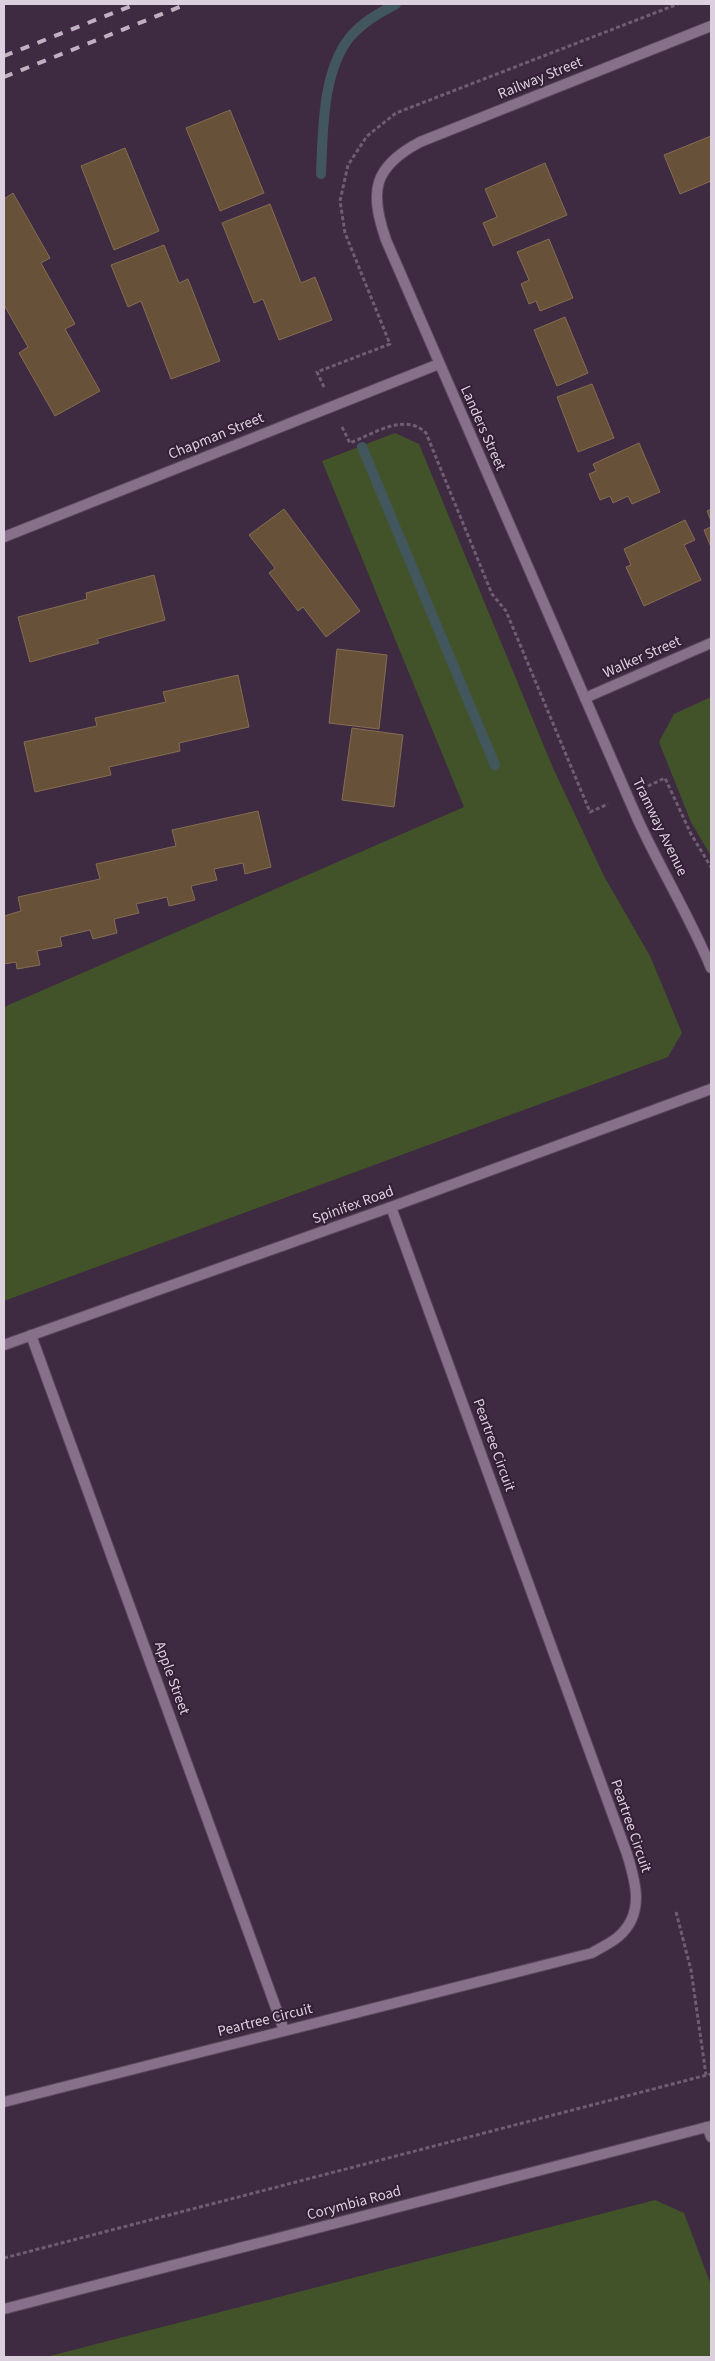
<svg xmlns="http://www.w3.org/2000/svg" width="715" height="2361" viewBox="0 0 715 2361" font-family="'Source Sans 3',sans-serif">
	<style>
		.green { fill: #42532a }
		.lines { fill: none; stroke-linecap: round; stroke-linejoin: round }
		.stream { stroke: #42565e; stroke-width: 10 }
		.building { fill: #675138; stroke: #846d53 }
		.minor-casing { stroke: #58475a; stroke-width: 12 }
		.path { stroke: #6f5d71; stroke-width: 3; stroke-dasharray: 4 2.5; stroke-linecap: butt }
		.minor { stroke: #86708a; stroke-width: 10 }
		.rail { stroke: #c0b1c1; stroke-width: 4; stroke-dasharray: 9 9; stroke-linecap: butt }
		.labels { text-anchor: middle; dominant-baseline: central; stroke-width: 4; stroke-linejoin: round; paint-order: stroke }
		.street-label { font-size: 15px; fill: #ddd0de; stroke: #332036 }
	</style>
	<rect width="100%" height="100%" fill="#3e2a41"/>
	<g class="green">
		<path d="M395,433l24,11 134,324 51,108 46,80 32,77 -14,24 -664,244v-294l460,-200 -142,-346z"/>
		<path d="M711,697v159l-20,-34 -32,-80 15,-28z"/>
		<path d="M655,2200l29,13 27,72v72h-665z"/>
	</g>
	<g class="lines">
		<g class="stream">
			<path d="M321,174c2,-43 1,-102 29,-137 13,-15 29,-24 46,-33"/>
			<path d="M362,447l133,318"/>
		</g>
	</g>
	<g class="building">
		<path d="M230,110l34,83 -44,18 -34,-83z"/>
		<path d="M711,136v45l-31,13 -16,-39z"/>
		<path d="M125,148l34,83 -45,19 -33,-84z"/>
		<path d="M545,163l22,52 -74,31 -10,-23 14,-6 -12,-28z"/>
		<path d="M13,193l37,65 -9,5 34,61 -10,5 35,62 -45,25 -36,-63 9,-6 -24,-42v-106z"/>
		<path d="M270,204l31,79 14,-6 17,43 -53,20 -16,-41 -9,4 -32,-80z"/>
		<path d="M549,239l24,59 -33,13 -4,-10 -7,3 -8,-20 8,-4 -12,-28z"/>
		<path d="M164,245l15,38 9,-4 32,82 -49,18 -30,-78 -13,6 -17,-42z"/>
		<path d="M565,317l23,56 -31,13 -23,-56z"/>
		<path d="M592,384l22,54 -36,14 -21,-55z"/>
		<path d="M639,443l21,49 -28,12 -4,-8 -15,7 -3,-7 -10,4 -11,-26 7,-3 -3,-7z"/>
		<path d="M284,509l76,102 -34,26 -23,-30 -5,4 -29,-38 6,-5 -26,-33z"/>
		<path d="M711,509v12l-4,-10z"/>
		<path d="M685,520l10,20 -11,5 17,35 -57,26 -18,-39 5,-2 -7,-16z"/>
		<path d="M711,527v20l-7,-17z"/>
		<path d="M154,575l11,45 -68,19 2,4 -69,19 -12,-45 69,-18 -1,-6z"/>
		<path d="M337,649l50,6 -8,74 -50,-6z"/>
		<path d="M238,675l11,52 -70,16 1,8 -71,16 2,8 -76,17 -11,-50 73,-16 -2,-8 71,-16 -3,-10z"/>
		<path d="M352,728l51,7 -9,72 -52,-7z"/>
		<path d="M258,811l13,56 -26,7 -2,-11 -29,6 3,11 -26,6 4,14 -26,6 -2,-9 -31,7 3,9 -25,6 3,14 -24,6 -3,-9 -30,7 2,9 -25,5 3,14 -23,4 -1,-7 -12,2v-48l17,-5 -3,-14 82,-18 -4,-15 80,-18 -4,-16z"/>
	</g>
	<g class="lines">
		<g class="minor-casing">
			<g id="minor">
				<path d="M711,26l-291,116c-47,25 -51,49 -34,98l252,580c23,50 52,97 73,148"/>
				<path d="M4,537l435,-173"/>
				<path d="M585,698l126,-55"/>
				<path d="M31,1335l253,695"/>
				<path d="M4,1345l387,-138 320,-118"/>
				<path d="M4,2102l588,-149c8,-5 19,-10 26,-16 27,-23 18,-54 9,-83l-236,-647"/>
				<path d="M707,2127l4,10"/>
				<path d="M4,2309l707,-183"/>
			</g>
		</g>
		<g class="path">
			<path d="M324,387l-7,-15 73,-28 -45,-111 -5,-32 8,-36 19,-29 29,-23 282,-109"/>
			<path d="M342,427l8,16c23,-9 55,-31 76,-10l66,161 14,17 84,201 18,-8"/>
			<path d="M648,786l17,-8 26,56 20,33"/>
			<path d="M676,1912l15,58 15,105"/>
			<path d="M4,2258l707,-184"/>
		</g>
		<use href="#minor" class="minor"/>
		<g class="rail">
			<path d="M4,56l132,-52"/>
			<path d="M4,77l183,-73"/>
		</g>
	</g>
	<g class="labels">
		<g class="street-label">
			<text transform="translate(540 78) rotate(-22)">Railway Street</text>
			<text transform="translate(483 428) rotate(66)">Landers Street</text>
			<text transform="translate(216 436) rotate(-22)">Chapman Street</text>
			<text transform="translate(642 657) rotate(-24)">Walker Street</text>
			<text transform="translate(660 827) rotate(64)">Tramway Avenue</text>
			<text transform="translate(353 1205) rotate(-20)">Spinifex Road</text>
			<text transform="translate(494 1445) rotate(70)">Peartree Circuit</text>
			<text transform="translate(172 1678) rotate(70)">Apple Street</text>
			<text transform="translate(631 1826) rotate(71)">Peartree Circuit</text>
			<text transform="translate(265 2020) rotate(-14)">Peartree Circuit</text>
			<text transform="translate(354 2203) rotate(-15)">Corymbia Road</text>
		</g>
	</g>
	<rect width="715" height="2361" fill="none" stroke="#ddd0de" stroke-width="10"/>
</svg>
